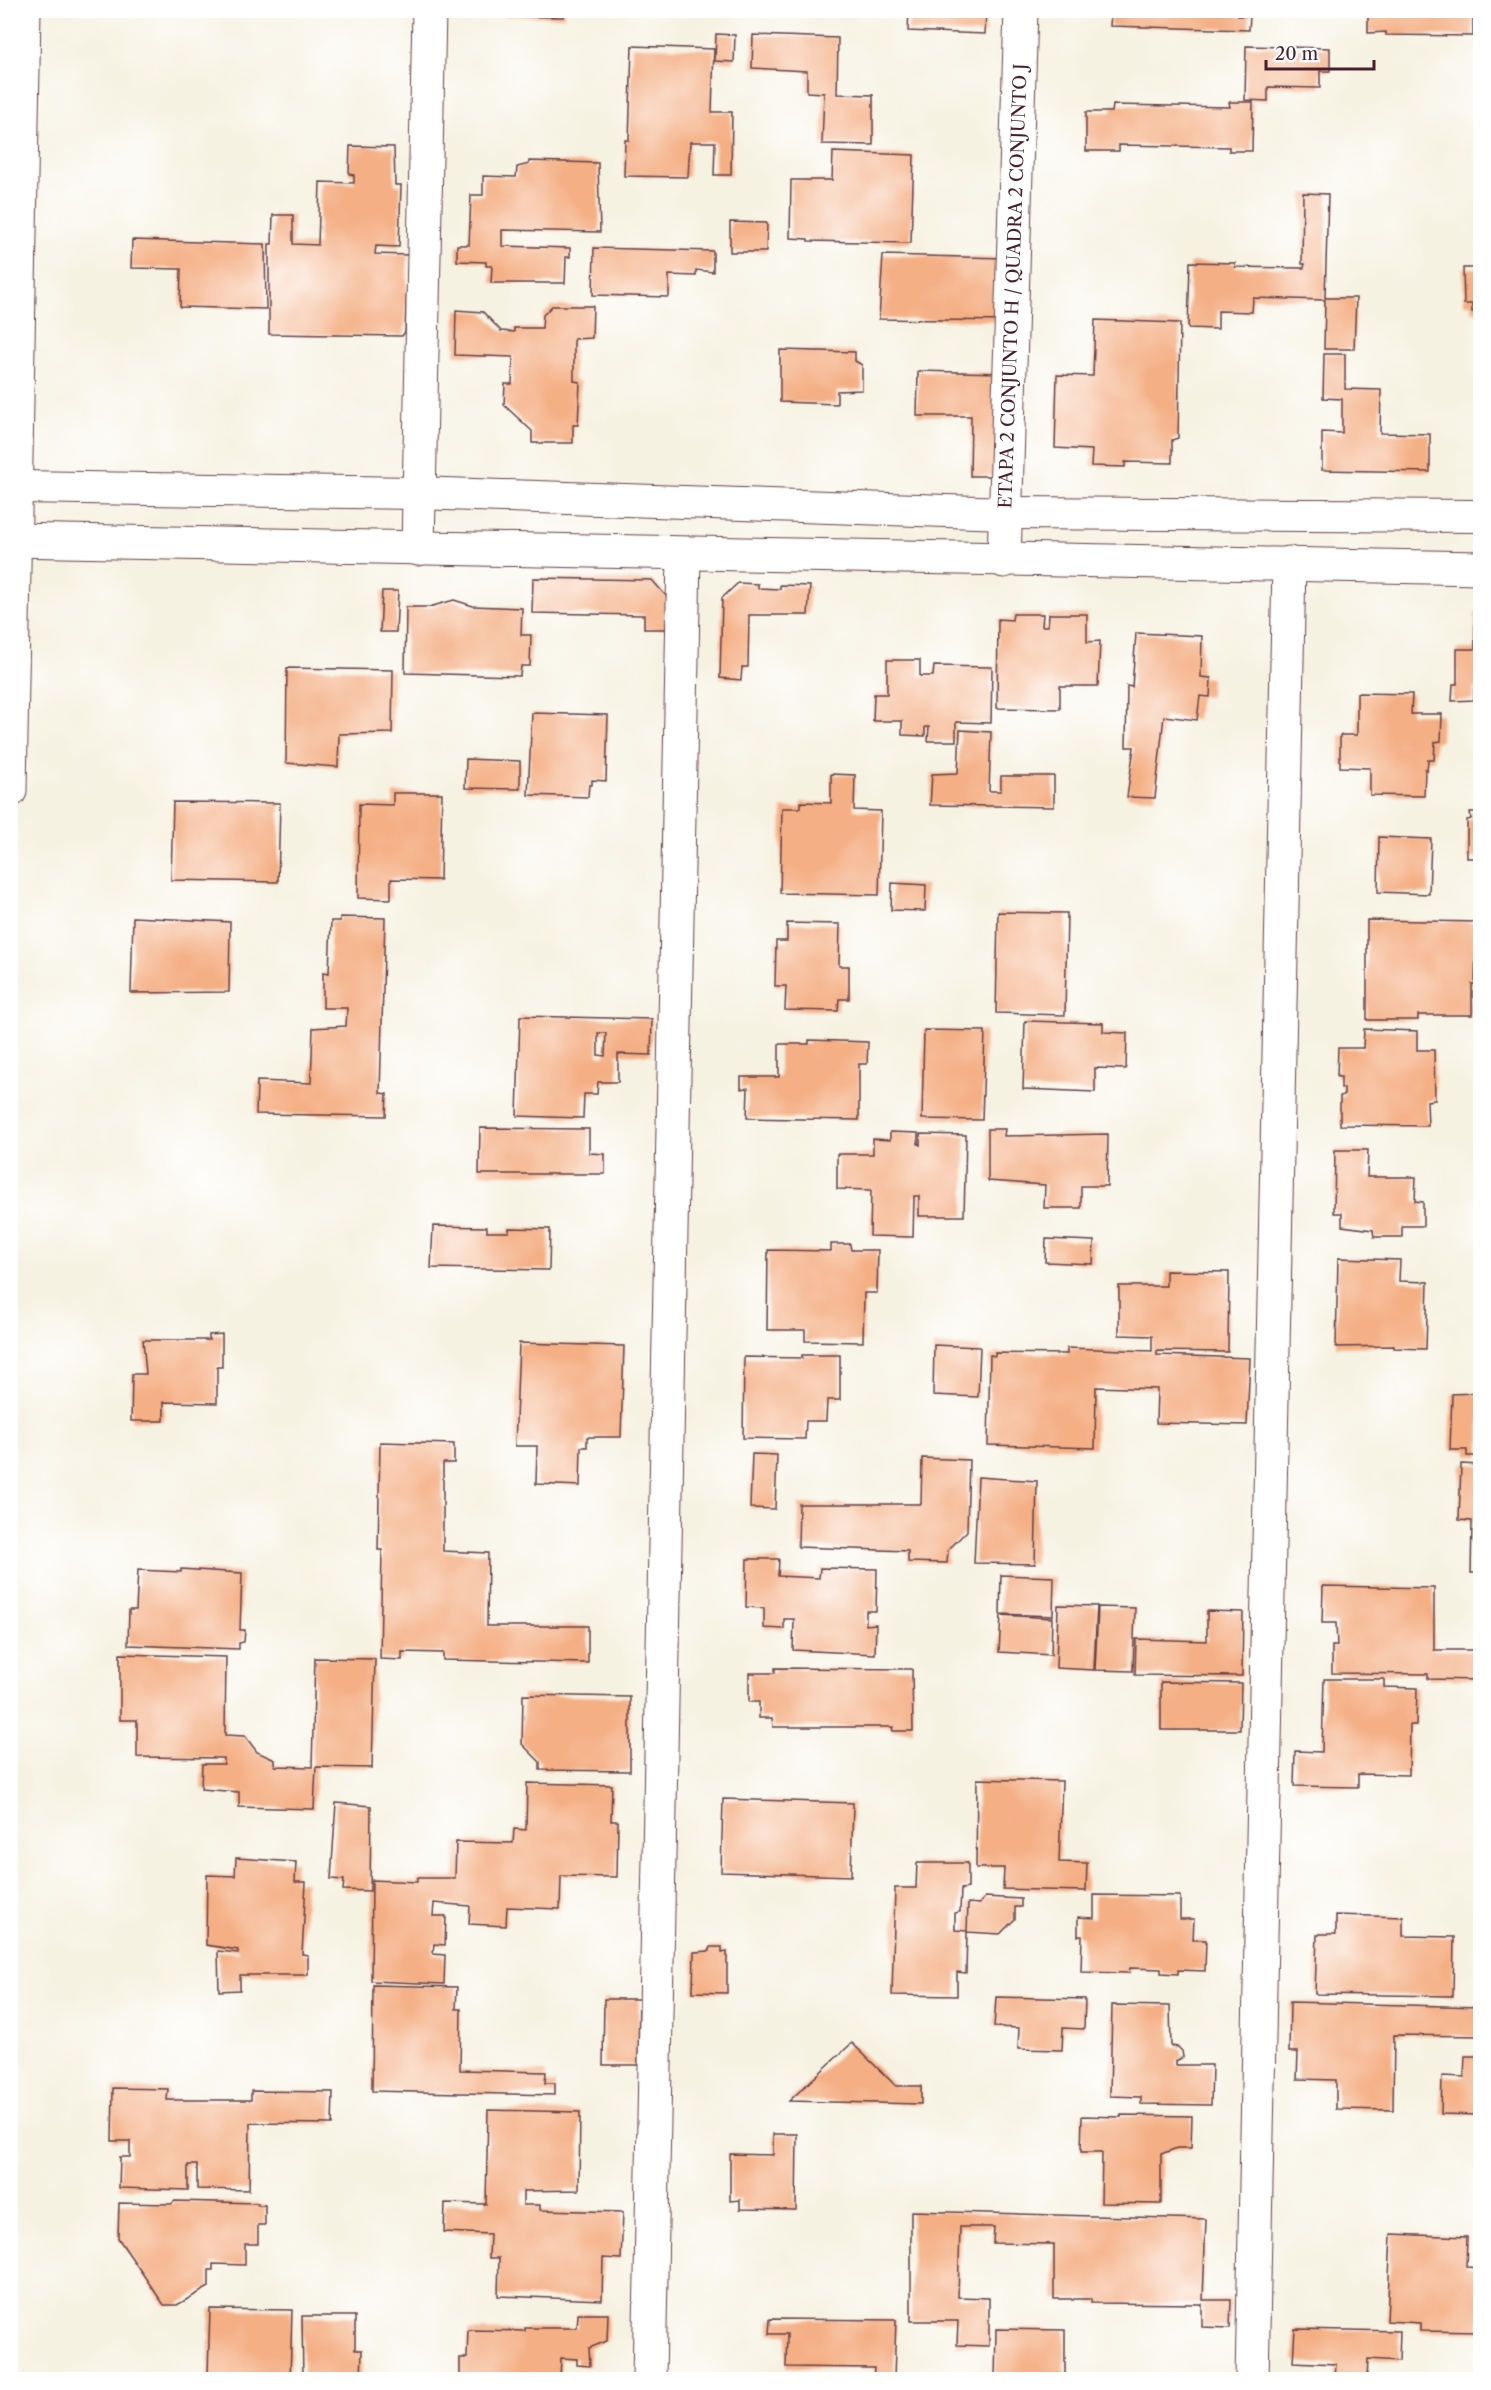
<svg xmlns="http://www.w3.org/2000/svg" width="1491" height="2390" viewBox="0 0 1491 2390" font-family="'Libre Caslon Text',serif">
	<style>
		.building { fill: #f4af84; fill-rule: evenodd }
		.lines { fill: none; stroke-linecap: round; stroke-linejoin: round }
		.pedestrian-casing { stroke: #643f46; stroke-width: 34 }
		.minor-casing { stroke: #643f46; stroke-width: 35 }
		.tertiary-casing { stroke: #643f46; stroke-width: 35 }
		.pedestrian { stroke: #fff; stroke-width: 32 }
		.minor { stroke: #fff; stroke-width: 33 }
		.tertiary { stroke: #fff; stroke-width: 33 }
		.labels { text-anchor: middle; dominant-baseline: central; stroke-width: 4.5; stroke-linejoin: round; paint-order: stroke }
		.street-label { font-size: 18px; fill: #4a1f2b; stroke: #fff }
	</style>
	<rect width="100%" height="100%" fill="#fff"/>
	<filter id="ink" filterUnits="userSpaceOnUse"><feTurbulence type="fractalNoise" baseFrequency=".0167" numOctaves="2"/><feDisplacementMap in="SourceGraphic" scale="12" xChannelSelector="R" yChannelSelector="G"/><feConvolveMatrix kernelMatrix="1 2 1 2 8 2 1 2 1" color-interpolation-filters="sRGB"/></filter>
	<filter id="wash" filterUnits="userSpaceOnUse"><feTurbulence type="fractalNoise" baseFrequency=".008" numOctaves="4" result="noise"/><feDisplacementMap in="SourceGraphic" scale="24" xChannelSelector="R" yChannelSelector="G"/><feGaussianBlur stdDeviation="1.35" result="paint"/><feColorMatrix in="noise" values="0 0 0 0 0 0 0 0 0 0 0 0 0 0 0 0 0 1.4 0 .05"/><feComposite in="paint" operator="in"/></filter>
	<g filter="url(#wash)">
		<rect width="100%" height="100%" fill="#f6f2e2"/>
		<g id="blocks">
			<g class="building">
				<path d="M204,10h53v3z"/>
				<path d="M488,10h77l-1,7 -77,-1z"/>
				<path d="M909,10h77l-1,24 -77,-3z"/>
				<path d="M1111,10h127v6h12l-1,14 -139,-4z"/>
				<path d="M1368,10h105v26l-87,-1v-3l-18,1z"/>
				<path d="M716,34l19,1 -1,27 -19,-1z"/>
				<path d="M753,35l85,3 -1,56 36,1v50l-51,-1 2,-51 -17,-1v-21l-55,-3z"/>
				<path d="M632,46l82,3 -2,63h20l-1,63h-17l1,-33h-25l-2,35 -64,-1 1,-36h4z"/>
				<path d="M1246,46l84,2v23h-10v17l-52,-1v14l-23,-1z"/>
				<path d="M1229,102h24l-1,49h-23v-4l-110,-2v6h-33v-39h26l1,-7 117,2z"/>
				<path d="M350,146l44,1 1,38h6l-2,62 -23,-1 -1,8 33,1 -3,77 -3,4 -133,-2v-90h3l1,-29h20v29l25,1 2,-63 34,1v-8l-5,-1z"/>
				<path d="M833,152l81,3 -3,88 -103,-2v-2l-18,-1 1,-58h41z"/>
				<path d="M529,161l69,2 2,69 -98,-2v16l68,2v9h-4l-1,26h-74l1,-17h-6v-4l-29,-1v-16h12l2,-50h12v-19l33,1 1,-10 12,-3z"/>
				<path d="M1303,193l25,1 -3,104h31l-2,51h-30l1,-49 -72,-2 -1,14 -34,-1v18l-30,-1 2,-66 45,1v4l69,1 1,-4h-3z"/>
				<path d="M730,222l37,1 -1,29h-36z"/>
				<path d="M132,240l133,4 1,65 -86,-2 1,-38 -50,-1z"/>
				<path d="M594,248l119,3v21l-17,-2v6l-27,-1v22l-76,-2z"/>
				<path d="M883,255l122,3v63l-126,-2z"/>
				<path d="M1463,268h17v44h-8v-8h-8z"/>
				<path d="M552,306h41l-1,32 -18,1v42l6,1 -2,43h-5v18h-41v-12l-28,-26 1,-21h7l1,-27 -58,-2 1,-45 27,2 18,19 13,1v-4h28l1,-13z"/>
				<path d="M1095,320l85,3 -2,115 -6,2v23l-47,-1v5l-34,-1 1,-16 -37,-2 2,-73 36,1z"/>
				<path d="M780,350l75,2v9l7,4v25l-25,1v13l-57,-2z"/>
				<path d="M1324,354h21v35l36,1 -1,43 50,1v38l-108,-2v-38l20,1v-34l-19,-1z"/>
				<path d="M918,371l81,2 -2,103h-27l1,-60h-54z"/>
				<path d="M533,578l119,2 15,17v32h-23v-14l-112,-2z"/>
				<path d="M738,583l20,1v4l22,1v-4l30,1 -2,29h-59l-1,52h-6l-1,13 -21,-2 2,-80z"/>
				<path d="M382,591h16l-2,41h-16z"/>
				<path d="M454,600l19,6 49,2 -1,27h10l-1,31h-9l-1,10 -115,-3 1,-66h23z"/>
				<path d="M1475,613h5v76h-6v11l-22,1 1,-17h4v-35h18z"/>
				<path d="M1013,614h30l-1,12h6l1,-12h38v28l13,-1 -2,45h-38v23l-63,-1 1,-89 14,1z"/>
				<path d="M1136,633l66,3 -1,41 10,1 -1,19 -10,-1 -3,24 -33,-4 -9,82 -28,-1 7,-50h-8l1,-61 5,1z"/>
				<path d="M887,660h33v16h13l1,-10 58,1 -1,56 -35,-1v19h-28l1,-14h-4v9l-23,-1v-14h-29l1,-27h13z"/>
				<path d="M287,668l106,2 -1,63 -53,1 -1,33 -52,-4z"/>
				<path d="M1357,693l55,1 -1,20h31l-1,27 -6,1 -1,18h-6l-1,10 -2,-1 -1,27 -54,-1v-27l-30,-1v-32h17z"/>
				<path d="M532,713l76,2 -2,66 -14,-1v5h-3l-1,12 -60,-2z"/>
				<path d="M960,730l31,2 -2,59h12v-15h53v31l-124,-2 2,-31 26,-1z"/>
				<path d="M466,759l54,2v28l-55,-1z"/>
				<path d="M831,774l24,1 -1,35 27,1 -2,84 -99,-2 2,-85h19v-6l30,1z"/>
				<path d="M393,793h49l-2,87 -49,-1v20l-33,-1 1,-94 34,1z"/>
				<path d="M173,802l107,1 -2,79 -107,-2z"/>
				<path d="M1470,812h10v46h-13v-38l4,-1z"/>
				<path d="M1379,837l52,2 -2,55 -51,-2z"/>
				<path d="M892,883l34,2 -1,26 -34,-1z"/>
				<path d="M998,912l69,1 -2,102 -69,-2z"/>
				<path d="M133,917l97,5 -1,70 -98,1z"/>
				<path d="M340,917l45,1 -5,175 7,1 -1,22 -130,-2 1,-33 54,2 2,-55 33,-2 1,-18h-24v-36l6,1 2,-52h9z"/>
				<path d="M1367,920l113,2v22h-4l-1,40h-3v31h-54v5h-51z"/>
				<path d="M787,923l53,1 -1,42h10v33h-10l-1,12 -53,-1 1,-24h-11l1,-45h11z"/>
				<path d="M520,1016l132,3 -1,36 -33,-1v28h-20l-1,12h-13l-1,24 -66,-2zM598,1033h8l-1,23 -7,-1z"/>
				<path d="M1025,1021l78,2v9l24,1 -1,36 -31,-1v24l-72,-3z"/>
				<path d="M1364,1029l53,2v19h17l1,50 -8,1 1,25 -88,-1v-29l4,-1v-7h-3v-11h-4l1,-29h25z"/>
				<path d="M924,1030l61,1 -3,89 -60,-1z"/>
				<path d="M809,1040l59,2 -1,22h-8v56l-112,-2 1,-30 -7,1v-12h38v-33h30z"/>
				<path d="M480,1128l109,1v24l16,1v20h-126z"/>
				<path d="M988,1129h17l-1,7 104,-2 -1,52h-26v22h-37l1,-23 -57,-4z"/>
				<path d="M890,1132l28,1v11l2,1v-11l46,1 -2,81h-45v-20h-5l-1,41 -43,-1 1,-46 -34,-1v-35h36v-15l17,1z"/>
				<path d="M1335,1150h33l-1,27h49l-1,24 8,1v24h-21v11h-28l-1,-7 -31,-4v-13h-8z"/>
				<path d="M433,1226l54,1v5h22v-4l41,1 -1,41 -118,-2z"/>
				<path d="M1046,1239l48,2 -1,23 -48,-2z"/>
				<path d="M831,1244h19l1,6h27l-1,43h-13l-1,49 -58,-1v-11h-38l1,-80 63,1z"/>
				<path d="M1338,1258l62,2 -1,21 29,1 -2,67 -32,-1v-2l-58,1z"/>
				<path d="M1166,1271l63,1 -1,80 -71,-1v4l93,3 -3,67 -91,-2 1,-34 -61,-2 -1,61 -107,-3 2,-90 5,1v-3l72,1v-6l85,3v-15l-33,-1v-49h47z"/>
				<path d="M222,1334v33h-5v36l-53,-1v19h-33l1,-47h14l-3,-34h66v-5z"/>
				<path d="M519,1343l105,3 -3,91h-34v10h-6l-1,39 -44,-2 1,-38h-22z"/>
				<path d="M934,1345l46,2 -2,50 -45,-2z"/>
				<path d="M802,1355h38v45h-13l-1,21h-20l-1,18 -62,-1 1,-81 58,1z"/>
				<path d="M1476,1393h4v63h-13v-6h-17l2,-56z"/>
				<path d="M380,1442l74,2v19h-11v88l45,2 -1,73h101v37l-145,-3v-7l-41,-1v8l-22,-1 2,-109h-4z"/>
				<path d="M752,1454l25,1 -2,54 -25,-1z"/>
				<path d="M922,1458l47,2 -2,71 -19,19 -1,13 -39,-1v-11l-110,-4 1,-43h122z"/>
				<path d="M1461,1464l19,1v108h-9l1,-52 -13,-1z"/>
				<path d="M978,1477l59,4 -2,83 -61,-1z"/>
				<path d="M747,1559h32l-1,17 41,2 1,-10 57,1 -1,42h-10v14l10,-1 -1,30 -82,-4 1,-31h-10v10l-20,-1v-20l-18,-1z"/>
				<path d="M181,1569l61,4 -2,57h5l-1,12 -5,1v6l-111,-4 1,-35h7l2,-40 43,2z"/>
				<path d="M1001,1575l53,2 -1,39 -53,-2z"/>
				<path d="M1323,1586l111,2v62h46v30l-52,-1v-5l-96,-1v-27h5l-1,-23h-14z"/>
				<path d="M1058,1605l39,1 -3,64 -38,-2z"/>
				<path d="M1098,1607l37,1 -2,63 -38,-1z"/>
				<path d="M1207,1611l36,1 -1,64 -107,-1 1,-36 71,2z"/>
				<path d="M1001,1615l51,3 -1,37 -52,-3z"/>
				<path d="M120,1654l106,3 -1,78 20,1 12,16 18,8v6l37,1 3,-109 60,1 -3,109 -56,-1 -2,42 -75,-2v-15l-38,-3 1,-25h22v-6l-87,-1v-37h-17z"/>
				<path d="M775,1668l137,1 1,62h-21l1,-4h-120l-1,-9h-13v-16h-10v-29h26z"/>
				<path d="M1324,1679h60v8l33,1 -1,37h-6l-1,50 -51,-1v13l-64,-1 1,-35 27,1z"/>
				<path d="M1161,1682l80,1 -1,47h-79z"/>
				<path d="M523,1695l107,2v74l-90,-1v-8l-18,-18z"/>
				<path d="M977,1779l85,2 -3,81 28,1 -1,28 -83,-2 1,-21h-28z"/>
				<path d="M527,1783l85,2 -1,36h7l-1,56 -56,-1 -1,33 -53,-2 -1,19 -37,-2 1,-18 -36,-3 -1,13h13l-1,29 -11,-1 -1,10 12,1 -1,29 -73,-3 1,-101 45,2v-4h38l1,-36 57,1 1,-14 12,1z"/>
				<path d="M723,1799l130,4 -2,73 -130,-4z"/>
				<path d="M336,1803l35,3 -1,85 -27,-1 1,-10 -13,-1z"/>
				<path d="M236,1858l60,4 -1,20h11l-4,72 6,1v20h-68v15l-21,1 -1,-40 20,2v-3l-32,-5 1,-70 28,1z"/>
				<path d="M917,1863h51v25l-7,1 -1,23 -5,1v17l12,1 1,-28 11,1 6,-7 36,2v8h-6v12l-15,15 -33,-2 -1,41 -9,-1v24l-65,-1 3,-107h21z"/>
				<path d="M1094,1895l86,1v23h14l-1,21h13l-1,31 -27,-1v4l-17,-1v-4l-31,-1 -1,5 -48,-1 1,-36h-4v-19l16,1z"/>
				<path d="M1477,1903h3v39h-4z"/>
				<path d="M1336,1915l67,2v19l51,1 -1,59 -138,-2 2,-60h19z"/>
				<path d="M710,1947h12v5l5,-1v42l-34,-1 1,-40 16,-1z"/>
				<path d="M373,1985l84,2 -1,22h5l-1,61 86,2 -1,11h10v12l-183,-4z"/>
				<path d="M996,1997l89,2 -1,30 -21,-1 -1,22 -44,-1 1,-21 -25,-1z"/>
				<path d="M604,1999h35l-1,66h-35z"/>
				<path d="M1290,2002l190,5v29l-86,-1 -1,75 -57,-1v-29l-39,-1 1,-27h-9z"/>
				<path d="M1112,2005l58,1 1,40 7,1 4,4 1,6 -7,4v4h36l-1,40 -70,-1v-7l-31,-1z"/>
				<path d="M852,2043l44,43h25v18l-132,-3z"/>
				<path d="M1465,2056h15v59l-39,-1 1,-38 22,1z"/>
				<path d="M113,2088l55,1 -1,11h84v-9l82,1 -1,32 -82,-1 -1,67 -52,-1v-24h-9v25l-69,-2 1,-31h10v-16h-18z"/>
				<path d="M488,2110l92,2 -1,78 -56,1v14h17v5l83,2 -2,47 -18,-1 -1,42 -104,-4 1,-38h-10l1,-24 -46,-2 1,-29 41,1z"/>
				<path d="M1121,2115l71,1 -1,32h-14l-16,6v50l-60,-1 1,-51h-21l1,-36 39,1z"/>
				<path d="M773,2134h24l-1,76 -56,-1v-9l-10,1v-47l43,1z"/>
				<path d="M175,2201l83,2v2h7v20h-7v19h-13v21l-32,-1v6h-4v17l-32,18h-13l-46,-67 1,-35 52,1z"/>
				<path d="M911,2211l295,8 -3,81h28l-1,28 -28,-1v-23l-111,-1v-4h-37v-55l-61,-1 1,-16h-34l-2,70 31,1v48l-32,-1 1,-24h-47z"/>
				<path d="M1391,2234l76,3 -1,30 14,1v64l-60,-1v-8l-33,-2z"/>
				<path d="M210,2309l82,1 -2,70h-85v-6h3z"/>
				<path d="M578,2314h30l-1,27 -18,7 1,18 -13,-1v-6l-16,-1 -1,22h-100v-22h7l1,-28 57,1v-3h52z"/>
				<path d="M302,2316h53v34h7l-1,30h-58z"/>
				<path d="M770,2319l126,1 -2,59h-21l1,-11 -88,-1 1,-33h-18z"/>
				<path d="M996,2329l69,1v50h-70z"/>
				<path d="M1295,2329l105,2 -1,30 -31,-2 -1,21h-32l1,-16 -43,-2z"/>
			</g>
		</g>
	</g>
	<g filter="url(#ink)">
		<use href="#blocks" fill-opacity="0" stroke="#643f46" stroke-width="1.5"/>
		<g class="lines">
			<g class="pedestrian-casing">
				<path id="pedestrian" d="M18,487l399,6 589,20 474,3"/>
			</g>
			<g class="minor-casing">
				<g id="minor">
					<path d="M10,540l1470,28"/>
					<path d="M418,549l11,-539"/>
					<path d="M1004,561l17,-551"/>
					<path d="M649,2380l35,-1826"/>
					<path d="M1252,2380l37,-1817"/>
				</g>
			</g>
			<g class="tertiary-casing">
				<path id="tertiary" d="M10,791l14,-781"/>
			</g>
			<use href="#pedestrian" class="pedestrian"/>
			<use href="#minor" class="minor"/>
			<use href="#tertiary" class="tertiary"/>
		</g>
	</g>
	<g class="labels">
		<g class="street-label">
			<text transform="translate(1013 286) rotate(-88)">ETAPA 2 CONJUNTO H / QUADRA 2 CONJUNTO J</text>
		</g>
	</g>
	<rect width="1491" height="2390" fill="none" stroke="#fff" stroke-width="36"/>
	<path d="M1266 60v9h108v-9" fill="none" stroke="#4a1f2b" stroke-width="3"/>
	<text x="1275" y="60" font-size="18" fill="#4a1f2b" stroke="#ffffff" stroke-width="4.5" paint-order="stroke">20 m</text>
</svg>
